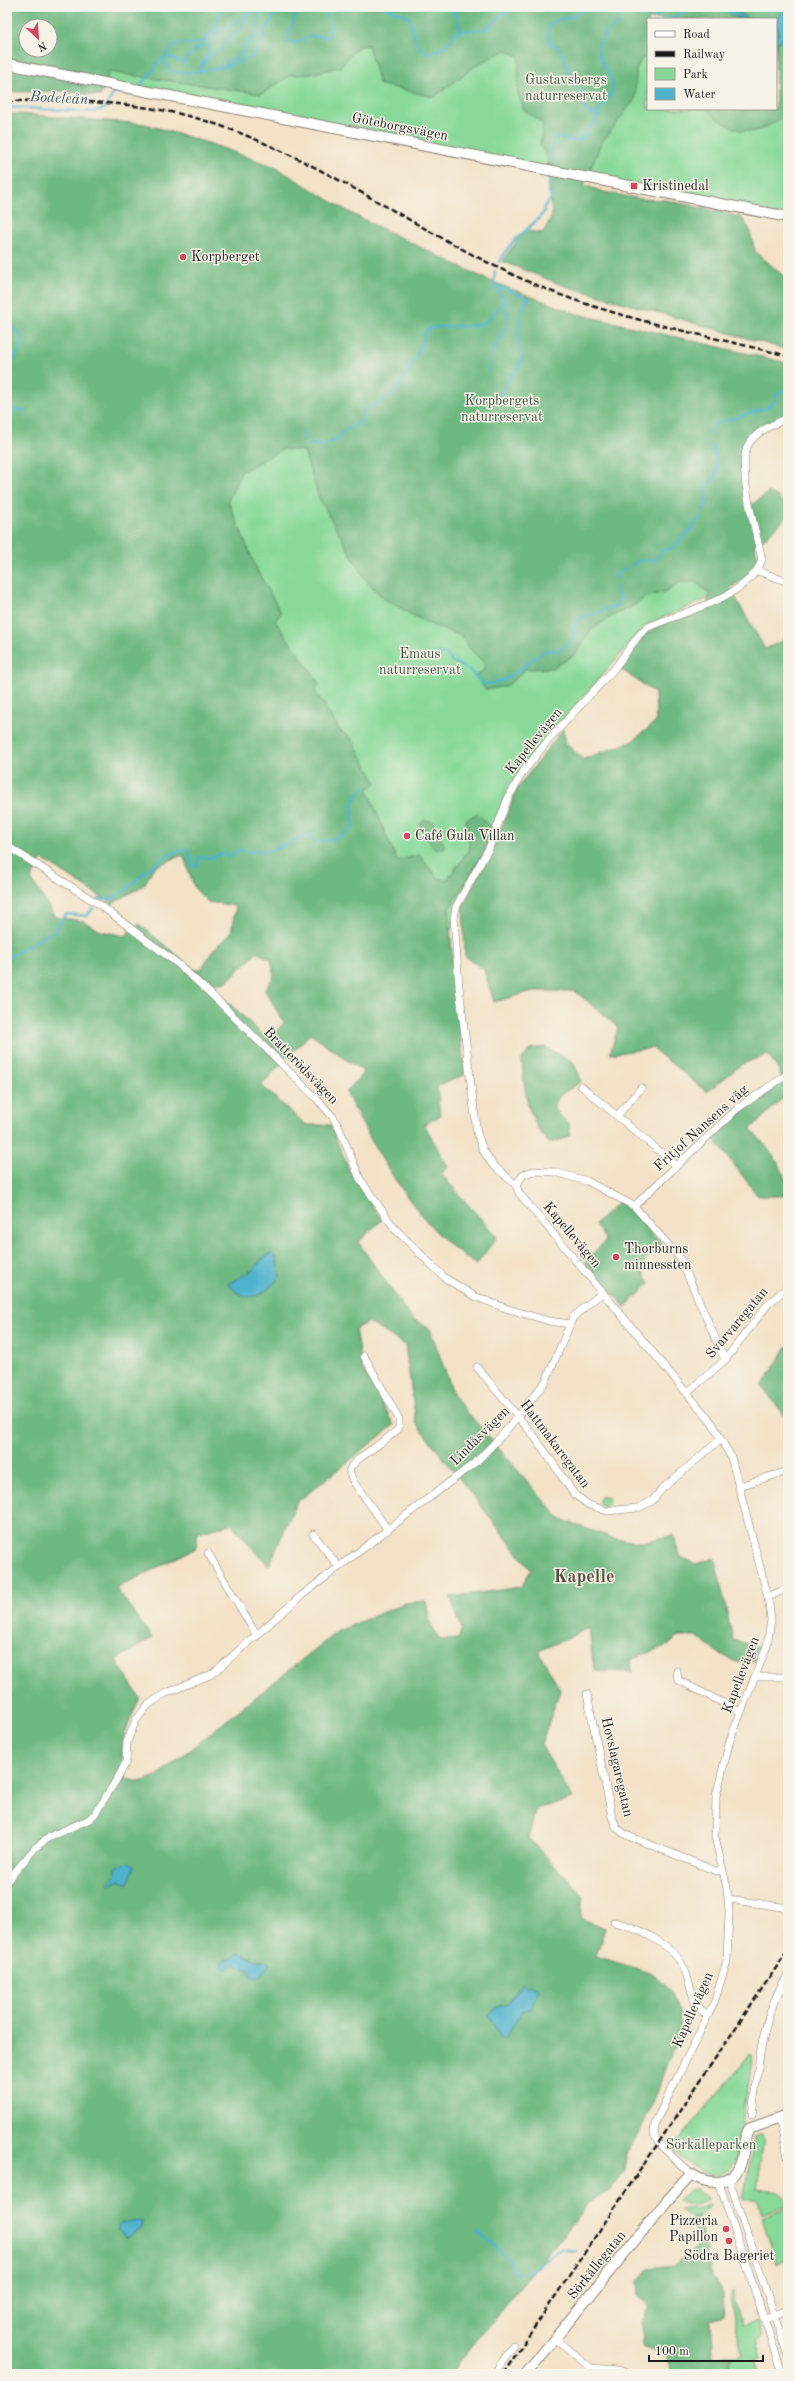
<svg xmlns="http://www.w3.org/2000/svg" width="795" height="2381" viewBox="0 0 795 2381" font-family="'Old Standard TT',serif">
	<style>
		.green { fill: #88d999; stroke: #527a5a; fill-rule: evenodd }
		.forest { fill: #6eb981; stroke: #456a4e; fill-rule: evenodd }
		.water { fill: #4fb3ce; stroke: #366875 }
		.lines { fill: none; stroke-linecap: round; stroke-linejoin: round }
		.stream { stroke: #4fb3ce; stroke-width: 2.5 }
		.street-casing { stroke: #887f72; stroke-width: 8 }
		.secondary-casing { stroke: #887f72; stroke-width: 12 }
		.street { stroke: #fff; stroke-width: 7 }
		.secondary { stroke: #fff; stroke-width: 10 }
		.rail { stroke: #1c1c1c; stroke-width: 2.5; stroke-dasharray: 6 3; stroke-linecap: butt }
		.poi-dot { fill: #d1495b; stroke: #f7f3e8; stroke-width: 1.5 }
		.labels { text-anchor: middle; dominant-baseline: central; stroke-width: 3; stroke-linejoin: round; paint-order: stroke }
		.park-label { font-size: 14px; fill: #3c5542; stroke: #f7f3e8 }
		.street-label { font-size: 14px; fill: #1c1c1c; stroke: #f7f3e8 }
		.poi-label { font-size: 14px; fill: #1c1c1c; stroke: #f7f3e8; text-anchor: start }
		.water-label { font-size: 15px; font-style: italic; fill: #305863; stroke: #f7f3e8 }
		.district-label { font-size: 18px; font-weight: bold; fill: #594e40; stroke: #f7f3e8 }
	</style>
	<rect width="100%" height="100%" fill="#f7f3e8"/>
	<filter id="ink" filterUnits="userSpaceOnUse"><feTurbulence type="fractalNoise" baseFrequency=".025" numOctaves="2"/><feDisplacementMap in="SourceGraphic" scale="8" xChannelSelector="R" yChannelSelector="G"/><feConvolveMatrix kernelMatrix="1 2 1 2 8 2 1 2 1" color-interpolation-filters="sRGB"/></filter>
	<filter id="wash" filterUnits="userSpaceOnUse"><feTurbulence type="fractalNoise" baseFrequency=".012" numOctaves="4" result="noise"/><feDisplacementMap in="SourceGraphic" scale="16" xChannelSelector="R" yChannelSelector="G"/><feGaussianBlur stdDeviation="0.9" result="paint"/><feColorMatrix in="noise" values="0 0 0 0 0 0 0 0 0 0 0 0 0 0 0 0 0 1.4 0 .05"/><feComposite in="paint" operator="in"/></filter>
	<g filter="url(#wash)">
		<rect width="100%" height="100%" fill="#f3e2c7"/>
		<g class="green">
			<path d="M7,7h781v210l-781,-156zM648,19h128v90h-128zM26,26h24v24h-24z"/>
			<path d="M7,122l331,84 149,84 301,92v35l-32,11 -18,18 -23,150 -68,28 -110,125 -20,26 -10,17 -22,60 -26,45 -7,32 -27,17z"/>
			<circle cx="604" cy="1501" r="5"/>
			<path d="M750,2054l3,2 -17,103c-19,33 -44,6 -64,-10z"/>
			<path d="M761,2133l3,6 -8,50c18,3 25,-5 32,17l-26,9 -6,-16h-13l12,-63z"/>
			<path d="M689,2190h7l12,9c-8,7 -21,8 -30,1z"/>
			<path d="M710,2204l-8,10 -12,4 -10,-9 21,-1z"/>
			<path d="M788,2208v31l-3,1 3,20 -11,4 -15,-46z"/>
			<path d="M735,2291l-2,9 9,25 15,-3 5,15 -5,3 5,18 -7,3 5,13h-29l-5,-3 6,-15 11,-1 -13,-55 2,-8z"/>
		</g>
		<g class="forest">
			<path d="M7,7h781v106c-10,7 -22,16 -34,18 -13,3 -40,-11 -47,-22h69v-90h-128v36l-6,4 -6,10 -1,30 -35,46 -16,40 20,7 37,7 25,1 75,17 8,11 6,23 33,29v70l-226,-65 -60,-24 23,-30 18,2 9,-17 -5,-59 -7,-11 3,-22 -19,-14 -6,-17 1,-37 -13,-6 -28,14 -44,33 -55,-13 -11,-39 -11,2 -17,20 -29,7 -20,1 -30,19 -152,-22 -9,24 -38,-5 -55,1zM26,26h24v24h-24z"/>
			<path d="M7,113l138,11 63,19 67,24 77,47 136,66 89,34 211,49v50c-12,6 -29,11 -38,21 -11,12 -12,60 1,71l18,-13c11,5 19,12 19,24l-19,19 -15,10 5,16 -9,15 -20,12 35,61 23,-11v455l-37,36c16,19 37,40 37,67h-30l-44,-57 39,-37 28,-22 -1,-8 -12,-18 -26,10 -35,28 -55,-44 -42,6 8,-27 -43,-36h-42l-39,11 -10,-32 -19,-14 -2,-50 39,-79 15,-38 46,-60 3,15 17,15 48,-17 25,-20 -1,-29 -36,-25 28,-35 16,-10 44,-15 3,-13 -14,-13h-15l-19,11 -16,4 -16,11 -18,8 -21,14 -15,24 -23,14 -27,1 -18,16 -22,5 -11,-14 9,-6v-7l-15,-15 -7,-12 -31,-11 -47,-26 -19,-20 -46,-81 -15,-47 -21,-2 -42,23 -13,29 29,69 24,43 -6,8 39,54 5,9 -4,7 25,40 11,7 22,39 3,6 -9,6 30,72 22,-6 18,22 9,4 24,-32 -4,-29 11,-7 15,15 -8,24 -35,57 5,76 11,90 -28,11 3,30 -16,8 24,43 -7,7 56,63 -21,28c-8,-6 -18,-13 -26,-20 -42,-37 -80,-103 -104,-153l18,-20 -54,-38 -49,51 45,40h24l20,47 32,48 -24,22 53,76 19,11 25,69 105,121 55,20 27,3 32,-7 5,21 17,8 19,-6 18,82 28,7 -5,15 -22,-1 -17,-9 -21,-16h-17l-9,8 -40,16 3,12 -39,-1 -5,-43 -50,23 21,39 -19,55 32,54 -37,10 -8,29 55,57 -2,23 24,10 -9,28 58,18 18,20 7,16 2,25 -16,32 -7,24 -18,40 -14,22 -1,18 -16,20 -20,12 -126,154 -12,17h-444zM183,855l12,34 13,13 28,4 -5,26 -17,17 -13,20 -6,1 -56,-46 -14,12 -24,-5 -18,-10 -28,-4 -24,-38 11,-20 70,45 32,-19 10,-18zM257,953l14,6 3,17 -9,14 19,33 -17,16 -58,-55 17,-2zM272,1253l4,4 4,20 -19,18 -33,-11 25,-14 8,-10zM368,1322l37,23 11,78 115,147 -10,17 -71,10 12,32 -4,10 -18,1 -10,-18 -4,-21 -21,2 -67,28 -181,145 -17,6 -13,-3c-12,-36 -1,-48 13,-81l-24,-38 36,-22 -36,-50 80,-40 2,-15 33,-9 38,42 27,-63 98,-78 -32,-57 -7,-39zM132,1872l-4,11 -9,-3 -6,4 -4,-2 6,-6zM239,1952l17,8h7l-11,16 -5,-7 -11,-5 -10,5 -4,-8 10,-2zM527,1987l11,1c-8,18 -25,31 -31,50l-11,-31 10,-2 13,-16z"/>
			<path d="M424,820l8,1 12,23 -1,5 -6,1 -6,-5 -11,-21z"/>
			<path d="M545,1047l28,15 9,19 -22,14 -7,13 16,16 1,11 -7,4 -14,4c-22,-23 -25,-53 -27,-84l9,-10z"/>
			<path d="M619,1202l15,12 30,33 -20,13 -2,11 8,12 -25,24 -40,-45 21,-22 -11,-16z"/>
			<path d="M788,1345v75l-26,-34z"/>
			<path d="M698,2215l14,62 9,12 3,26 -13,4 1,37h20l-7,18h-53l-6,-19 -24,-8 2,-11 -3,-14 9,-16 -11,-11 -1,-16 10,-10 26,-3 25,-22 -9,-26z"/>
		</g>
		<g class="water">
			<path d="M724,7h5l19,12c-9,0 -19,-4 -24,-12z"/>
			<path d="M788,7l-5,32 -7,4v-7l3,-2 -3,-11 4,-8z"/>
			<path d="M272,1253l4,4 4,20c-17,18 -31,30 -52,7l25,-14 8,-10z"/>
			<path d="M130,1862l5,4 -7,18 -9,-4 -6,4 -5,-1 7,-7 1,-8z"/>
			<path d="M239,1952l17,8 12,1 1,4 -10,12h-7l-5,-8 -11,-5 -10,5 -5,-2 1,-6 10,-2z"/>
			<path d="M522,1983l5,4 3,-2 8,3 -7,21 -9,2c-5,10 -12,16 -15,27h-6l-12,-22 7,-9 10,-2z"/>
			<path d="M143,2220l-1,7 -16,10 -8,-7 2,-6z"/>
		</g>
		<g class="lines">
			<g class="stream">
				<path d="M288,7l7,6c-1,12 -8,16 -7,29l8,1 14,-7 19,1 2,-11 -8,-19"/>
				<path d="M383,7l26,10c5,13 4,28 18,37l12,-4 12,-9 4,-8 5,-2 26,-2 16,-15 12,-7"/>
				<path d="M448,7l9,9 3,15"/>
				<path d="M584,7l-8,9c-19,3 -33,3 -26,27l9,5 5,9 3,12 14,23 3,16 7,7 5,-1c5,-7 16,-17 17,-26 2,-15 -28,-37 -8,-51l-3,-3 15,-9 3,-12 4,-6"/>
				<path d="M643,7l9,9 10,3"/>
				<path d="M668,19l8,-2 15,-10"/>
				<path d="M164,60l2,-6 8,-9c8,-3 15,0 23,-2 13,-4 22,-23 24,-36"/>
				<path d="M164,61l8,11c19,3 69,-6 83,-19 6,-6 7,-15 10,-22 3,-8 8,-11 9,-19l14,-5"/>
				<path d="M226,64l1,-3 10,-4 7,-6v-5l12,-10 2,-19 6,-10"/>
				<path d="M200,68l18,-39 3,-2h7l22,-15"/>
				<path d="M199,70l12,-15 10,-6 6,-11 14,-8 7,-15 9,-8"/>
				<path d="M139,87l15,-17 3,-7 12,-6 15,6 4,-7 6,-3v-3l10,-4 2,-9"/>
				<path d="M7,107l87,5 11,-4 10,-17 17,4 2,-3"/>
				<path d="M551,163l2,-24c9,-5 22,7 30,-1 3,-3 4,-8 7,-11 6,-5 9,-9 9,-16"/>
				<path d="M499,262c12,-24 30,-31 45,-50v-5l8,-10 -4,-6 2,-14"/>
				<path d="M494,285l35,14 -6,7 -4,20 -1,17 4,13 -1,7 -22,31"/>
				<path d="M7,325l13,8 3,6 -5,15 -11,11"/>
				<path d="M488,372c1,-5 1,-11 2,-16 10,-24 25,-28 14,-57"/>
				<path d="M7,409l20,2"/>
				<path d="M302,431l2,7 6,7c11,0 28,-1 32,-13l19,-10 2,-11c6,-5 15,-6 22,-11 16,-12 36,-50 40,-69 6,-4 11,-4 18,-4 35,-3 40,6 61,-28l-10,-14 1,-14"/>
				<path d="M710,433l5,-9 52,-16 8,-7 2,-7 11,-6"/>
				<path d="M703,512l3,-7v-17l12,-17 -6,-25"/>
				<path d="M631,566l6,-5 18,-1 7,-9 12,-4 20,-20 -1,-2 7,-8"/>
				<path d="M617,579l-2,-4 10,-7"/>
				<path d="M422,656l23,-3 7,8 17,9 13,13c21,6 46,-22 63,-32 5,-3 10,0 15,-1l16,-13 -3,-10 7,-9 38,-13 3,-8 -4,-3 -1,-8"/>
				<path d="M99,899c18,6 34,-18 46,-27 13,-10 26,-20 41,-23l3,4 3,13h5l2,-9 10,1 13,-4 9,1 9,-6 7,3 27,-2 34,-16 8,8c16,-2 28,-4 38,-16 -4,-16 -2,-30 12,-40"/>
				<path d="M7,958l47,-27 12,-17 21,2 6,-8"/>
				<path d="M478,2232c14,12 30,20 34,39l7,3 11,-3 31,-22 16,2"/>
			</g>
		</g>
	</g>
	<g filter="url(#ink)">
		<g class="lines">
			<g class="street-casing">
				<g id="street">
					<path d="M758,571l30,11"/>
					<path d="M7,846l93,59 78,59 36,33 103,102 16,18 7,13 20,49 35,50 50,49 29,18 31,12 44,13 21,3"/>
					<path d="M581,1086l96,80"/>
					<path d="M617,1116l24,-28"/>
					<path d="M516,1185l7,-10 10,-4 21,1 33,9 47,25 46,52 45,102"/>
					<path d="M634,1206l104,-98 50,-34"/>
					<path d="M364,1356l35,63v9c-9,11 -46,31 -49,41 -2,4 2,8 3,12l35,49"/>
					<path d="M477,1367l57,69 40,58 15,11 18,6 31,-3 14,-7 11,-13 58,-49"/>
					<path d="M688,1392l37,-32 43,-56 20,-17"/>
					<path d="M739,1486l49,-15"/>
					<path d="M313,1534l26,33"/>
					<path d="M208,1553l49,83"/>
					<path d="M768,1597l20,-9"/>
					<path d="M677,1671l1,9 63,32"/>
					<path d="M757,1677h31"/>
					<path d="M587,1694l25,123 5,11 9,7 90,36 6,-1"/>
					<path d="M7,1881l29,-34 15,-11 37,-16 7,-6 25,-40 6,-12 1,-20 9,-22 12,-15 16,-11 48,-20 89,-78 176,-135 27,-28 42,-52 27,-64 30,-25"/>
					<path d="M729,1899l59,9"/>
					<path d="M614,1922c22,5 58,22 69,44 8,16 8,39 24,49"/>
					<path d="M782,1986l6,7"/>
					<path d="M752,2115c6,-47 9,-100 36,-140"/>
					<path d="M779,2118l9,39"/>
					<path d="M691,2174l-30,-28 -7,-12 1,-11 59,-120 13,-42 2,-49 -2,-24 -12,-51 1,-41 14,-56 37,-94 4,-26 -3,-23 -37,-140 -19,-34 -193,-230 -3,-8 -24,-21 -9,-14 -6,-17 -18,-146 -5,-70 2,-10 33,-59 19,-50 15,-26 27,-34 64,-69 25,-34 9,-8c34,-15 100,-29 114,-67 -5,-26 -26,-93 -14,-115 8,-14 26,-21 40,-27"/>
					<path d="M719,2183l45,135 10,-3 -45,-136"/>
					<path d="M788,2310l-14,5 14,42"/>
					<path d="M764,2318l18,56"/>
					<path d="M555,2338l36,30 26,2 12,4"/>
					<path d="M494,2374l19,-28"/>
				</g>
			</g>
			<g class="secondary-casing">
				<g id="secondary">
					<path d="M7,64l781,153"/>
					<path d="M526,2374l140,-172 25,-28c16,11 41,13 49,-9 5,-12 2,-25 9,-36l39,-14"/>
				</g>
			</g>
			<use href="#street" class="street"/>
			<use href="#secondary" class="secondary"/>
			<g class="rail">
				<path d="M7,101c67,-1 134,0 199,20 120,38 221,119 337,167 78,32 163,47 245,68"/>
				<path d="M503,2374l285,-424"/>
			</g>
		</g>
	</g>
	<g class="poi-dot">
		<rect x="630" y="182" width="8" height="8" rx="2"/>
		<circle cx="183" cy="257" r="4"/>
		<circle cx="407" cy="836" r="4"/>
		<circle cx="616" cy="1257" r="4"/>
		<circle cx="726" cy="2229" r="4"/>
		<circle cx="729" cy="2241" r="4"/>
	</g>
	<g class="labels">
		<g class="park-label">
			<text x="566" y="80">Gustavsbergs<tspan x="566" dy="16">naturreservat</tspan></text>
			<text x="502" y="401">Korpbergets<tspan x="502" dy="16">naturreservat</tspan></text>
			<text x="420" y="654">Emaus<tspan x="420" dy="16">naturreservat</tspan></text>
			<text x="711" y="2145">Sörkälleparken</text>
		</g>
		<g class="street-label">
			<text transform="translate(400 127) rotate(11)">Göteborgsvägen</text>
			<text transform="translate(534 741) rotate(-51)">Kapellevägen</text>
			<text transform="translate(301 1066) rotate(46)">Bratterödsvägen</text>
			<text transform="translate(701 1128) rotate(-42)">Fritjof Nansens väg</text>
			<text transform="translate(572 1235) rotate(50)">Kapellevägen</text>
			<text transform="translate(737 1323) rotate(-50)">Svarvaregatan</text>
			<text transform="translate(480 1436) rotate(-45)">Lindåsvägen</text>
			<text transform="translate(555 1444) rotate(53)">Hattmakaregatan</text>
			<text transform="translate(741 1675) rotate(-69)">Kapellevägen</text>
			<text transform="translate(617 1767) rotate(77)">Hovslagaregatan</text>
			<text transform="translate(693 2010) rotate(-66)">Kapellevägen</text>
			<text transform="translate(597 2265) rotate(-51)">Sörkällegatan</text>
		</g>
		<g class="poi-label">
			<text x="642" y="186">Kristinedal</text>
			<text x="191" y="257">Korpberget</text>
			<text x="415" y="836">Café Gula Villan</text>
			<text x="624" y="1249">Thorburns<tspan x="624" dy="16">minnessten</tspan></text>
			<text x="718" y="2221" text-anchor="end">Pizzeria<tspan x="718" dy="16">Papillon</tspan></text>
			<text x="729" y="2256" text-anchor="middle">Södra Bageriet</text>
		</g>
		<g class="water-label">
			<text transform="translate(59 99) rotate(3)">Bodeleån</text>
		</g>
		<g class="district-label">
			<text x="584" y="1577">Kapelle</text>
		</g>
	</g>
	<rect width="795" height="2381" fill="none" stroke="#f7f3e8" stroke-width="24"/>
	<rect x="647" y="18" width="130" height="92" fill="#f7f3e8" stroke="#9f9d96"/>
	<rect x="655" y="31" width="20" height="6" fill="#ffffff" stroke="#9f9d96"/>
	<text x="683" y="38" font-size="12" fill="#1c1c1c">Road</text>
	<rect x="655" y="51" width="20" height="6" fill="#1c1c1c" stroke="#9f9d96"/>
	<text x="683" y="58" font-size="12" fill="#1c1c1c">Railway</text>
	<rect x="655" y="68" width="20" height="12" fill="#88d999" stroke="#9f9d96"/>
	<text x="683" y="78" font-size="12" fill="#1c1c1c">Park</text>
	<rect x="655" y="88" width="20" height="12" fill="#4fb3ce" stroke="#9f9d96"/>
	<text x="683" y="98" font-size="12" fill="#1c1c1c">Water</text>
	<g transform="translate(38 38) rotate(154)"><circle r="19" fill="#f7f3e8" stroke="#9f9d96"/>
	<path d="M0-3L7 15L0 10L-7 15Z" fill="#d1495b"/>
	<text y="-6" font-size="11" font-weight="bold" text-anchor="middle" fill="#1c1c1c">N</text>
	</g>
	<path d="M649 2355v6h114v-6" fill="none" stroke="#1c1c1c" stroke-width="2"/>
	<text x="655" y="2355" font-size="12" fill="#1c1c1c" stroke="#f7f3e8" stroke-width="3" paint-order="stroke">100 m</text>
</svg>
